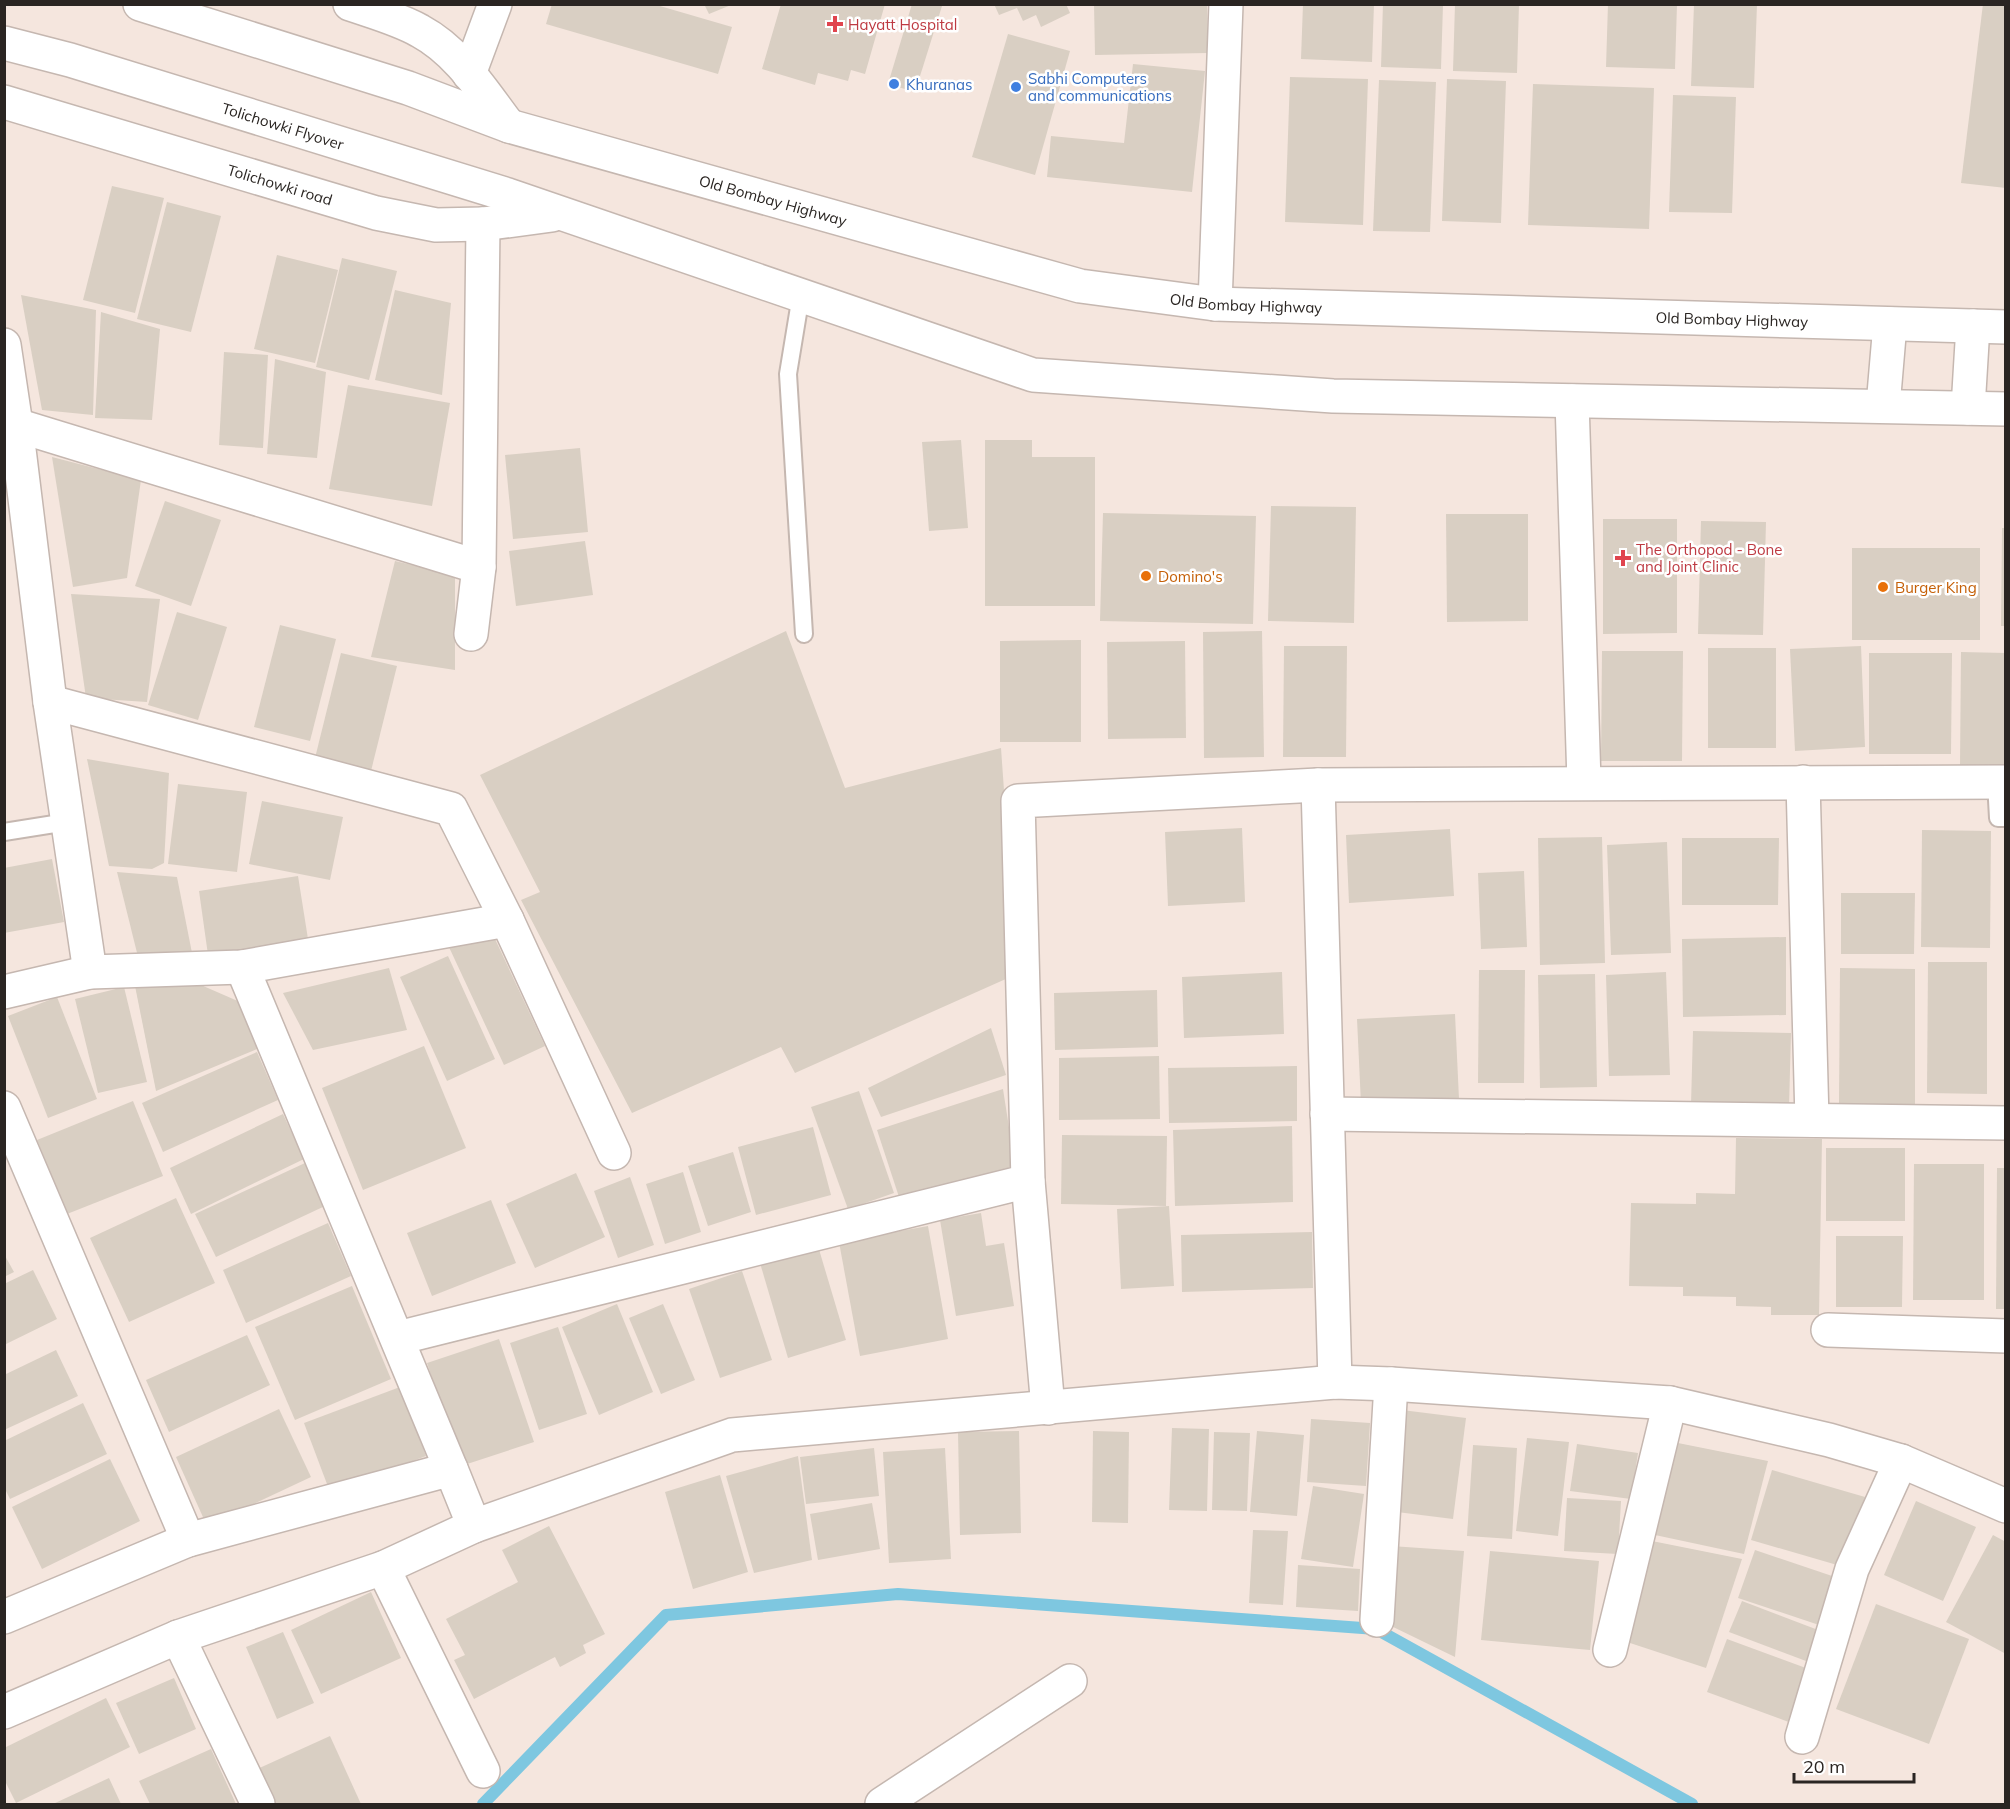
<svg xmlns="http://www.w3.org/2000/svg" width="2010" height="1809" viewBox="0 0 2010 1809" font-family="Mulish,sans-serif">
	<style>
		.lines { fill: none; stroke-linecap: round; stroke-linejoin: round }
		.stream { stroke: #7ec7e0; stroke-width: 12 }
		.building { fill: #d9cfc3 }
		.service-casing { stroke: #c5b7b0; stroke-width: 20 }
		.minor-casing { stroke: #c5b7b0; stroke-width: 36 }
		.primary-casing { stroke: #c5b7b0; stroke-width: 36 }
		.service { stroke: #fff; stroke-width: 16 }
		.minor { stroke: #fff; stroke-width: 33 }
		.primary { stroke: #fff; stroke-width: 33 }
		.health-dot { fill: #e0444e; stroke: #fff; stroke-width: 2 }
		.shop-dot { fill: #3f7fe0; stroke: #fff; stroke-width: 2 }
		.food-dot { fill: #e8710a; stroke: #fff; stroke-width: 2 }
		.labels { text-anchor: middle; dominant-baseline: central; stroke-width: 5; stroke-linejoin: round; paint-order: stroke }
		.health-label { font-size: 15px; fill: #be3a42; stroke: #fff; text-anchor: start }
		.shop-label { font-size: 15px; fill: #366cbe; stroke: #fff; text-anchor: start }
		.street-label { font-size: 15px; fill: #2a2522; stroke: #fff }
		.food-label { font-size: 15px; fill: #c56008; stroke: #fff; text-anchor: start }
	</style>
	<rect width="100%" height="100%" fill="#f5e6de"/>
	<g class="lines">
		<path class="stream" d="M483,1804l183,-189 232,-21 478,35 316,175"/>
	</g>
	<g class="building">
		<path d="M552,4h101l79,23 -14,47 -172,-50z"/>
		<path d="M704,4h27v1l-22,9z"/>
		<path d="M781,4h104l-20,70 -14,-4 -3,11 -30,-8 -3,12 -53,-16z"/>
		<path d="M912,4l30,2 -27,86 -27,-8z"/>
		<path d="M994,4h72l4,9 -29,14 -5,-12 -13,6 -6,-13 -18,7z"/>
		<path d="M1094,4h113l1,49 -113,2z"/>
		<path d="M1303,4h71l-2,58 -71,-3z"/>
		<path d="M1383,4h60l-2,65 -60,-2z"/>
		<path d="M1455,4h64l-2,69 -64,-2z"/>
		<path d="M1608,4h69l-2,65 -69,-2z"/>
		<path d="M1694,4h63l-3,84 -63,-2z"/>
		<path d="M1983,4h23v184l-45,-5z"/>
		<path d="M1008,34l62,17 -35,124 -63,-18z"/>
		<path d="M1133,64l72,7 -13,121 -145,-15 4,-41 73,7z"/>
		<path d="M1290,77l78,2 -5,146 -78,-3z"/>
		<path d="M1447,79l59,2 -5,142 -59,-2z"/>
		<path d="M1379,80l57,2 -6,150 -57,-1z"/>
		<path d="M1533,84l121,4 -5,141 -121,-4z"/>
		<path d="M1673,95l63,2 -4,116 -63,-1z"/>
		<path d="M112,186l52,12 -29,115 -52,-13z"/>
		<path d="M167,202l54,14 -30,116 -54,-13z"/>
		<path d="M277,255l61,15 -23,93 -61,-14z"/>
		<path d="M342,258l55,13 -28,109 -53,-13z"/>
		<path d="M395,290l56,13 -9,92 -67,-15z"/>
		<path d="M21,295l75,15 -3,105 -51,-5z"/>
		<path d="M101,312l59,17 -8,91 -57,-2z"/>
		<path d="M224,352l44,3 -5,93 -44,-3z"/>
		<path d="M275,359l51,13 -9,86 -50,-4z"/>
		<path d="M348,385l102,18 -18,103 -103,-17z"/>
		<path d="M961,440l7,88 -39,3 -7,-89z"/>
		<path d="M985,440h47v17h63v149h-110z"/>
		<path d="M580,448l8,84 -75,7 -8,-84z"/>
		<path d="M52,457l89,23 -14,98 -54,9z"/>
		<path d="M165,501l56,19 -30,86 -56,-20z"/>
		<path d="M1271,506l85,1 -2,116 -86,-2z"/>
		<path d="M1103,513l153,3 -3,108 -153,-3z"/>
		<path d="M1446,514h82v107l-81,1z"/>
		<path d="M1603,519h74v114l-74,1z"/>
		<path d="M1701,521l65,1 -3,113 -65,-1z"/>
		<path d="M2002,528h4v98h-5z"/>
		<path d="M585,541l8,54 -77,11 -7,-55z"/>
		<rect x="1852" y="548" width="128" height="92"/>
		<path d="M395,561l60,14v95l-84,-13z"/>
		<path d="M71,594l89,5 -13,103 -61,-4z"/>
		<path d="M177,612l50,15 -29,93 -50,-15z"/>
		<path d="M280,625l56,14 -26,102 -56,-14z"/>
		<path d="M786,631l59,157 156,-40 16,226 -222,99 -14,-26 -149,66 -111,-213 19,-8 -60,-117z"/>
		<path d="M1262,631l2,126 -60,1 -1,-126z"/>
		<path d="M1081,640v102h-81v-101z"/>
		<path d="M1185,641l1,97 -78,1 -1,-97z"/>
		<path d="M1284,646h63l-1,111h-63z"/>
		<path d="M1861,646l4,101 -70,4 -5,-102z"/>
		<rect x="1708" y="648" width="68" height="100"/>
		<path d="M1602,651h81l-1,110h-81z"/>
		<path d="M1961,652l45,1v113h-46z"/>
		<path d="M341,653l56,13 -26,105 -56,-13z"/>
		<path d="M1869,653h83l-1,101h-82z"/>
		<path d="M87,759l82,14 -5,90 -12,6 -43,-3z"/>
		<path d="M178,784l69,8 -10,80 -69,-8z"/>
		<path d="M262,801l81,16 -13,63 -81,-16z"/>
		<path d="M1242,828l3,74 -77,4 -3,-74z"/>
		<path d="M1450,829l4,67 -105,7 -3,-68z"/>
		<path d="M1922,830l69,1 -1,117 -69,-1z"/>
		<path d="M1602,837l3,126 -65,2 -2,-127z"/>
		<path d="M1682,838h97l-1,67h-96z"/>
		<path d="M1667,842l4,111 -60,2 -4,-110z"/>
		<path d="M52,859l12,63 -60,11v-65z"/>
		<path d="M1524,871l3,76 -46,2 -3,-76z"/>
		<path d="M117,872l60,5 15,76 -52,12z"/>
		<path d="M298,876l10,63 -100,16 -9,-64z"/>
		<path d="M1841,893h74l-1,61h-73z"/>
		<path d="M489,926l56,120 -41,19 -56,-120z"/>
		<path d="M1786,937v78l-103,2 -1,-78z"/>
		<path d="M448,956l47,103 -48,22 -47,-104z"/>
		<path d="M1928,962h59v132l-60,-1z"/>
		<path d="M389,968l18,62 -94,20 -30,-57z"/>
		<path d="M1840,968l75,1v136h-76z"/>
		<path d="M1479,970h46l-1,113h-46z"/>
		<path d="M1282,972l2,62 -100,4 -2,-61z"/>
		<path d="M1666,972l4,103 -61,1 -3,-101z"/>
		<path d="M1595,974l2,113 -57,1 -2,-113z"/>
		<path d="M178,975l62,27 17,47 -101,42 -21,-105z"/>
		<path d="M124,987l23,95 -49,11 -23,-94z"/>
		<path d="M1157,990l1,57 -103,3 -1,-57z"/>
		<path d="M57,997l40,102 -49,19 -40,-102z"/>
		<path d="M1455,1014l4,85 -98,5 -4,-85z"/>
		<path d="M991,1028l15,47 -125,42 -13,-29z"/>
		<path d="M1693,1031l98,2 -2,74 -98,-2z"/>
		<path d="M424,1046l42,102 -103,42 -41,-102z"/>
		<path d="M257,1052l21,48 -115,52 -21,-49z"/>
		<path d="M1159,1056l1,63 -101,1v-62z"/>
		<path d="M1297,1066v55l-128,2 -1,-55z"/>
		<path d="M1003,1089l12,77 -116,31 -22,-67z"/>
		<path d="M859,1091l35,102 -46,16 -37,-102z"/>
		<path d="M133,1101l30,75 -96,38 -30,-74z"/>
		<path d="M283,1114l21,45 -113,55 -21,-46z"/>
		<path d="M1292,1126l1,76 -118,4 -2,-76z"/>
		<path d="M813,1127l18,68 -75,20 -18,-68z"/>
		<path d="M1062,1135l105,1 -1,70 -105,-2z"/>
		<path d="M1736,1138l86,1 -3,176h-48v-8l-35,-1v-9l-53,-1v-9l-54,-1 2,-83 65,1v-11l39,1z"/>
		<rect x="1826" y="1148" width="79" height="73"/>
		<path d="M733,1152l18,60 -43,14 -20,-60z"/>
		<path d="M305,1163l20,43 -109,51 -21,-43z"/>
		<path d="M1914,1164h70v136h-71z"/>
		<path d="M1997,1168h9v141h-10z"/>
		<path d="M683,1172l18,60 -36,12 -19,-60z"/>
		<path d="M576,1173l29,64 -70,31 -29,-64z"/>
		<path d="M630,1177l24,68 -36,13 -24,-67z"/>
		<path d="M176,1198l39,85 -86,39 -39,-84z"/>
		<path d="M491,1200l25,63 -84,33 -25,-63z"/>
		<path d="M1169,1206l5,80 -53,3 -4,-80z"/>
		<path d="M981,1213l5,33 18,-3 10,63 -58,10 -16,-96z"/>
		<path d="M328,1223l23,53 -105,47 -23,-53z"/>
		<path d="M928,1226l20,113 -88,17 -21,-114z"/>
		<path d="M1312,1232l1,56 -131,4 -1,-57z"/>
		<path d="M1836,1236h67l-1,71h-66z"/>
		<path d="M818,1246l28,94 -58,18 -28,-95z"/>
		<path d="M4,1254l10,18 -10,5z"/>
		<path d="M33,1270l24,49 -53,26v-61z"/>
		<path d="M742,1271l30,89 -52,18 -31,-89z"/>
		<path d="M352,1286l39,93 -96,41 -40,-93z"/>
		<path d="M617,1304l36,88 -54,23 -37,-88z"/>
		<path d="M663,1304l32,76 -34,14 -32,-76z"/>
		<path d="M558,1327l29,87 -48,16 -29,-87z"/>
		<path d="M247,1335l23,50 -101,47 -23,-52z"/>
		<path d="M499,1339l35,103 -73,24 -34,-103z"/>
		<path d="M56,1350l22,46 -74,34v-55z"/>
		<path d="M400,1387l26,69 -96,36 -26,-69z"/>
		<path d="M83,1403l24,51 -97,45 -6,-12v-46z"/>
		<path d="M279,1409l32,68 -104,49 -31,-69z"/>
		<path d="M1402,1410l64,8 -13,101 -64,-8z"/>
		<path d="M1311,1419l59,4 -4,63 -59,-4z"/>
		<path d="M1172,1428l37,1 -2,82 -38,-1z"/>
		<path d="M1019,1431l2,102 -61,2 -2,-103z"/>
		<path d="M1093,1431l36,1 -1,91 -36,-1z"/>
		<path d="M1257,1431l47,4 -7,81 -47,-4z"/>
		<path d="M1214,1432l36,1 -3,78 -35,-1z"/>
		<path d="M1527,1438l42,4 -11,94 -42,-5z"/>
		<path d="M1673,1442l95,19 -24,93 -89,-19z"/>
		<path d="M1577,1444l61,9 -7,46 -61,-8z"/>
		<path d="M1473,1445l44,3 -5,91 -45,-3z"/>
		<path d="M874,1448l5,48 -73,8 -6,-47z"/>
		<path d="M945,1448l6,111 -62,4 -6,-111z"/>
		<path d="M798,1456l14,104 -58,13 -28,-97z"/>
		<path d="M110,1459l30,62 -98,48 -30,-62z"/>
		<path d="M1772,1470l93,27 -21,70 -93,-27z"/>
		<path d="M720,1475l28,97 -55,17 -28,-97z"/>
		<path d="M1313,1486l51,8 -11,73 -52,-8z"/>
		<path d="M1567,1498l54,3 -3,53 -54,-3z"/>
		<path d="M1916,1501l60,26 -33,74 -59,-26z"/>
		<path d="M872,1503l8,46 -62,11 -8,-46z"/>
		<path d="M549,1526l56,108 -22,11 3,8 -26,14 -5,-10 -81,42 -20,-39 11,-5 -19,-36 72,-37 -16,-32z"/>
		<path d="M1253,1530l35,1 -5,74 -34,-2z"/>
		<path d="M1993,1535l13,7v112l-60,-32z"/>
		<path d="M1652,1541l90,18 -36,109 -79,-26z"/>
		<path d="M1391,1546l73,5 -9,106 -68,-33z"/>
		<path d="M1755,1550l86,29 -16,48 -87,-29z"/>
		<path d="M1490,1551l109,10 -9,89 -109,-10z"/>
		<path d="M1298,1565l62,4 -2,42 -62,-4z"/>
		<path d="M371,1592l30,66 -80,36 -30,-64z"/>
		<path d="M1742,1601l84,32 -12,31 -85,-32z"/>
		<path d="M1876,1604l93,35 -40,105 -93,-35z"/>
		<path d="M283,1632l31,71 -37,16 -31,-72z"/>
		<path d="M1727,1639l87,32 -20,53 -87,-32z"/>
		<path d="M174,1678l22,51 -57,25 -23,-51z"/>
		<path d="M106,1698l24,49 -114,56 -12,-24v-31z"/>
		<path d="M330,1736l31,68h-93l-15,-33z"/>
		<path d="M211,1749l25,55h-86l-11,-23z"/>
		<path d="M109,1778l12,26h-68z"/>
	</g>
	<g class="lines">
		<g class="service-casing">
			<g id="service">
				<path d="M801,295l-13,79 16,260"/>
				<path d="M1996,782l2,36h8"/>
				<path d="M4,832l63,-10"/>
			</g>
		</g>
		<g class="minor-casing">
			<g id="minor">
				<path d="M469,74l26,-70"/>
				<path d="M1215,304l11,-300"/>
				<path d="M4,345l12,80 34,277 40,270"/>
				<path d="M1572,401l12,381"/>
				<path d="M16,425l463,142"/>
				<path d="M471,634l8,-67 4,-343"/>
				<path d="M50,702l401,107 56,111 107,233"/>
				<path d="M1803,782l9,338"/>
				<path d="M1318,785l17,597"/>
				<path d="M242,967l209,502"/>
				<path d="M4,992l86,-20 152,-5 265,-47"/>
				<path d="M4,1108l184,432"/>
				<path d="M1327,1114l679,9"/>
				<path d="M1028,1181l20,227"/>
				<path d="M1828,1330l178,6"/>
				<path d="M398,1338l630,-157 -10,-380 300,-16 688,-3"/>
				<path d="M383,1568l100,203"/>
				<path d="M4,1617l184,-77 263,-71 23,57"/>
				<path d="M1377,1620l14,-236"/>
				<path d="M178,1637l80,167"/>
				<path d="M1610,1650l60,-247"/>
				<path d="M4,1712l174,-75 205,-69 91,-42 258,-91 603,-53 56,2 279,19 159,37 72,21 105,45"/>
				<path d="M1802,1737l50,-168 49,-108"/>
				<path d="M882,1804l188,-123"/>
			</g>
		</g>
		<g class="primary-casing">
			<g id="primary">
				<path id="s1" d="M140,4l268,84 101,38 571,160 135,18 791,23"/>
				<path d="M350,4c23,8 49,15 70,27 39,21 63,61 89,95"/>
				<path id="s2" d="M4,43l66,17 438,135 525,180 300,21 673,13"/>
				<path id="s3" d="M4,102l372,111 60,12 47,-1 69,-9"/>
				<path d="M1883,406l7,-82"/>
				<path d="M1968,408l5,-82"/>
			</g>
		</g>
		<use href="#service" class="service"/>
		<use href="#minor" class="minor"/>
		<use href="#primary" class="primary"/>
	</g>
	<g class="health-dot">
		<path d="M832 15h6v6h6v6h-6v6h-6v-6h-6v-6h6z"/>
		<path d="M1620 549h6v6h6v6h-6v6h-6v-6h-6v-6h6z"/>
	</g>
	<g class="shop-dot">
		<circle cx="894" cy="84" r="6"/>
		<circle cx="1016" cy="87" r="6"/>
	</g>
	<g class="food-dot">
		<circle cx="1146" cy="576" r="6"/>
		<circle cx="1883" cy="587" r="6"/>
	</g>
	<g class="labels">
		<g class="health-label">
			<text x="848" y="24">Hayatt Hospital</text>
			<text x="1636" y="549">The Orthopod - Bone<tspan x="1636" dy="17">and Joint Clinic</tspan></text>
		</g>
		<g class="shop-label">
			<text x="1028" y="78">Sabhi Computers<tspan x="1028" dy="17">and communications</tspan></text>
			<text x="906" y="84">Khuranas</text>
		</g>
		<g class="street-label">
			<text stroke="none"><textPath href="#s2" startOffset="291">Tolichowki Flyover</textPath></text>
			<text stroke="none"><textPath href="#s3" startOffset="288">Tolichowki road</textPath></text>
			<text stroke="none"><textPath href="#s1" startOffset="663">Old Bombay Highway</textPath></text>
			<text stroke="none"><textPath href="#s1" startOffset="1149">Old Bombay Highway</textPath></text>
			<text stroke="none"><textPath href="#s1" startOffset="1635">Old Bombay Highway</textPath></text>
		</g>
		<g class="food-label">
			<text x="1158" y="576">Domino's</text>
			<text x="1895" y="587">Burger King</text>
		</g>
	</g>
	<rect width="2010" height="1809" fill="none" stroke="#2a2522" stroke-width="12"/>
	<path d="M1794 1773v9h120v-9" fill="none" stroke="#2a2522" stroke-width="3"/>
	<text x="1803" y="1773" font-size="18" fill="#2a2522" stroke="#ffffff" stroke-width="4.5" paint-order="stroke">20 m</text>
</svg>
